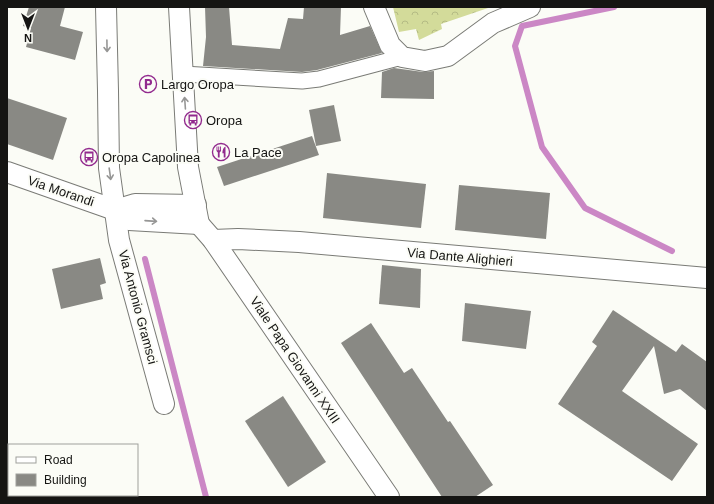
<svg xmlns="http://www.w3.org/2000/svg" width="714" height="504" viewBox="0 0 714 504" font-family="Helvetica,sans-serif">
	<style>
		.park { fill: url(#park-crowns) }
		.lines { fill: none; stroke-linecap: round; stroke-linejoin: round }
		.stream { stroke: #cb87c5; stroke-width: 6 }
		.building { fill: #898984 }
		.pedestrian-casing { stroke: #7a7b76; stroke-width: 17 }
		.minor-casing { stroke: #7a7b76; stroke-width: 22 }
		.pedestrian { stroke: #fff; stroke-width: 15 }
		.minor { stroke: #fff; stroke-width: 20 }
		.oneway { stroke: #969695 }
		.labels { text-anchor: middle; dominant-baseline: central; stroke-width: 4; stroke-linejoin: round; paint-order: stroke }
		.poi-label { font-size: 13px; fill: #151513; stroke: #fbfcf6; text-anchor: start }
		.street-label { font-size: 13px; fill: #151513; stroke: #fbfcf6 }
	</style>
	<defs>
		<pattern id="park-crowns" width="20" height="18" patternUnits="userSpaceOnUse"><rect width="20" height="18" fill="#d3db9a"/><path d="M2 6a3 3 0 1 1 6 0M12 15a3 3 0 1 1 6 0" fill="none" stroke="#b4bb84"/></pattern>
	</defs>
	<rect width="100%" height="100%" fill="#fbfcf6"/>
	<path class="park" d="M393,7h98l-50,17 1,5 -23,11 -3,-11 -17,3z"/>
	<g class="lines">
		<g class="stream">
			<path d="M614,7l-92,19 -7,20 27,101 43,61 87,43"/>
			<path d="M145,259l61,238"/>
		</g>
	</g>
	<g class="building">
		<path d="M29,7h36l-5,19 23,6 -8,28 -49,-13 5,-19 -8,-2z"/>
		<path d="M205,7h24l3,38 48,4 8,-31 15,1 1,-12h37l-1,28 30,-9 12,27 -65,17 -15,2 -99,-6 3,-29z"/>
		<path d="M394,68l29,4 11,-1v28l-53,-1 1,-26z"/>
		<path d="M7,98l60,20 -14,42 -46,-16z"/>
		<path d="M334,105l7,36 -25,5 -7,-36z"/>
		<path d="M312,136l7,19 -95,31 -7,-19z"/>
		<path d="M327,173l99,11 -5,44 -98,-10z"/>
		<path d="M459,185l91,8 -4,46 -91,-9z"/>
		<path d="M100,258l6,25 -6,2 3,14 -42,10 -9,-40z"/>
		<path d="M382,265l39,4 -1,39 -41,-4z"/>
		<path d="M465,303l66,8 -5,38 -64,-8z"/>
		<path d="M613,310l63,42 6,-8 25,18v49l-27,-22 -16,5 -10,-48 -32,45 76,53 -26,37 -114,-77 39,-58 -5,-4z"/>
		<path d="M371,323l33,50 8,-5 36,54 2,-1 43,64 -18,12h-33l-101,-154z"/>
		<path d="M283,396l43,66 -38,25 -43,-66z"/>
	</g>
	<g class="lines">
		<g class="pedestrian-casing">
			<path id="pedestrian" d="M183,74l119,7 17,-2 83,-22"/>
		</g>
		<g class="minor-casing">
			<g id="minor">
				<path d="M106,7l2,84 1,77 10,72 45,164"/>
				<path d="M179,7l9,160 11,57"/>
				<path d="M374,7l16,38 12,12 23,4 23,-5 45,-33 37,-16"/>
				<path d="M7,172l108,38 14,10 70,4"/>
				<path d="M115,210l20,-6 61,1"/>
				<path d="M199,224l14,16 176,257"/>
				<path d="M213,240l25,-1 61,3 408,36"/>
			</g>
		</g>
		<use href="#pedestrian" class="pedestrian"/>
		<use href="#minor" class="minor"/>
	</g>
	<defs><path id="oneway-shaft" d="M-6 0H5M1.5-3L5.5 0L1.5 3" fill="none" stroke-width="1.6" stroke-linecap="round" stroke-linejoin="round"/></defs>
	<g class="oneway">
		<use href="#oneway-shaft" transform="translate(107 46) rotate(89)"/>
		<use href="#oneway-shaft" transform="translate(185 103) rotate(-94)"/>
		<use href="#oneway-shaft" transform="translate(110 174) rotate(82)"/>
		<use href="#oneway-shaft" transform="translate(151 221) rotate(4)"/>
	</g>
	<defs>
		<g id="parking-ring" transform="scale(0.9)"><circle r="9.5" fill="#fbfcf6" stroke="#922a8e" stroke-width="1.5"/><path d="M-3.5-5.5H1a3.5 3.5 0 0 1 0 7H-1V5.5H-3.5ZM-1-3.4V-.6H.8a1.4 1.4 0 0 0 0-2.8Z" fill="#922a8e"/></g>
		<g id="bus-ring" transform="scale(0.9)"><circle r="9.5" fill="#fbfcf6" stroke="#922a8e" stroke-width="1.5"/><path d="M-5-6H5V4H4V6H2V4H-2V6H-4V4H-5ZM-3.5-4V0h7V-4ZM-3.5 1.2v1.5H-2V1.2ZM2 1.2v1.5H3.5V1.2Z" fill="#922a8e"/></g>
		<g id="restaurant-ring" transform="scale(0.9)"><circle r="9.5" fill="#fbfcf6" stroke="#922a8e" stroke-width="1.5"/><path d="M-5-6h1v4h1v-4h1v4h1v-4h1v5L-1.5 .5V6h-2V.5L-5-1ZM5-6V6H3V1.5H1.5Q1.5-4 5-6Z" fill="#922a8e"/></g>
	</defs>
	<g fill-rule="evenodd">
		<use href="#parking-ring" x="148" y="84"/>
		<use href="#bus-ring" x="193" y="120"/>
		<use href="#restaurant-ring" x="221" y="152"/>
		<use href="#bus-ring" x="89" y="157"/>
	</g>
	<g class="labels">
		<g class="poi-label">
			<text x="161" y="84">Largo Oropa</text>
			<text x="206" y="120">Oropa</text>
			<text x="234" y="152">La Pace</text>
			<text x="102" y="157">Oropa Capolinea</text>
		</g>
		<g class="street-label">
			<text transform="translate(61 191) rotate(19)">Via Morandi</text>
			<text transform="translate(460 257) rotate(5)">Via Dante Alighieri</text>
			<text transform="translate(138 307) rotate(75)">Via Antonio Gramsci</text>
			<text transform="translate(295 360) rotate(56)">Viale Papa Giovanni XXIII</text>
		</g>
	</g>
	<rect width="714" height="504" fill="none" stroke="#151513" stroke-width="16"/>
	<rect x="8" y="444" width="130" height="52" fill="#fbfcf6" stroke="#9fa09b"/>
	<rect x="16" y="457" width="20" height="6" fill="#ffffff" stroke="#9fa09b"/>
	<text x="44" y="464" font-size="12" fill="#151513">Road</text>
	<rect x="16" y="474" width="20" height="12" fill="#898984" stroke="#9fa09b"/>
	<text x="44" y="484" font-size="12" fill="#151513">Building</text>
	<g transform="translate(28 28) rotate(180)" stroke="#fbfcf6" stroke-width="3" paint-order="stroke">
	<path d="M0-3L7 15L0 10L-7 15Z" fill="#151513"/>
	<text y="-6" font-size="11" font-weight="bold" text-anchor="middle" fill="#151513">N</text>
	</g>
</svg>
